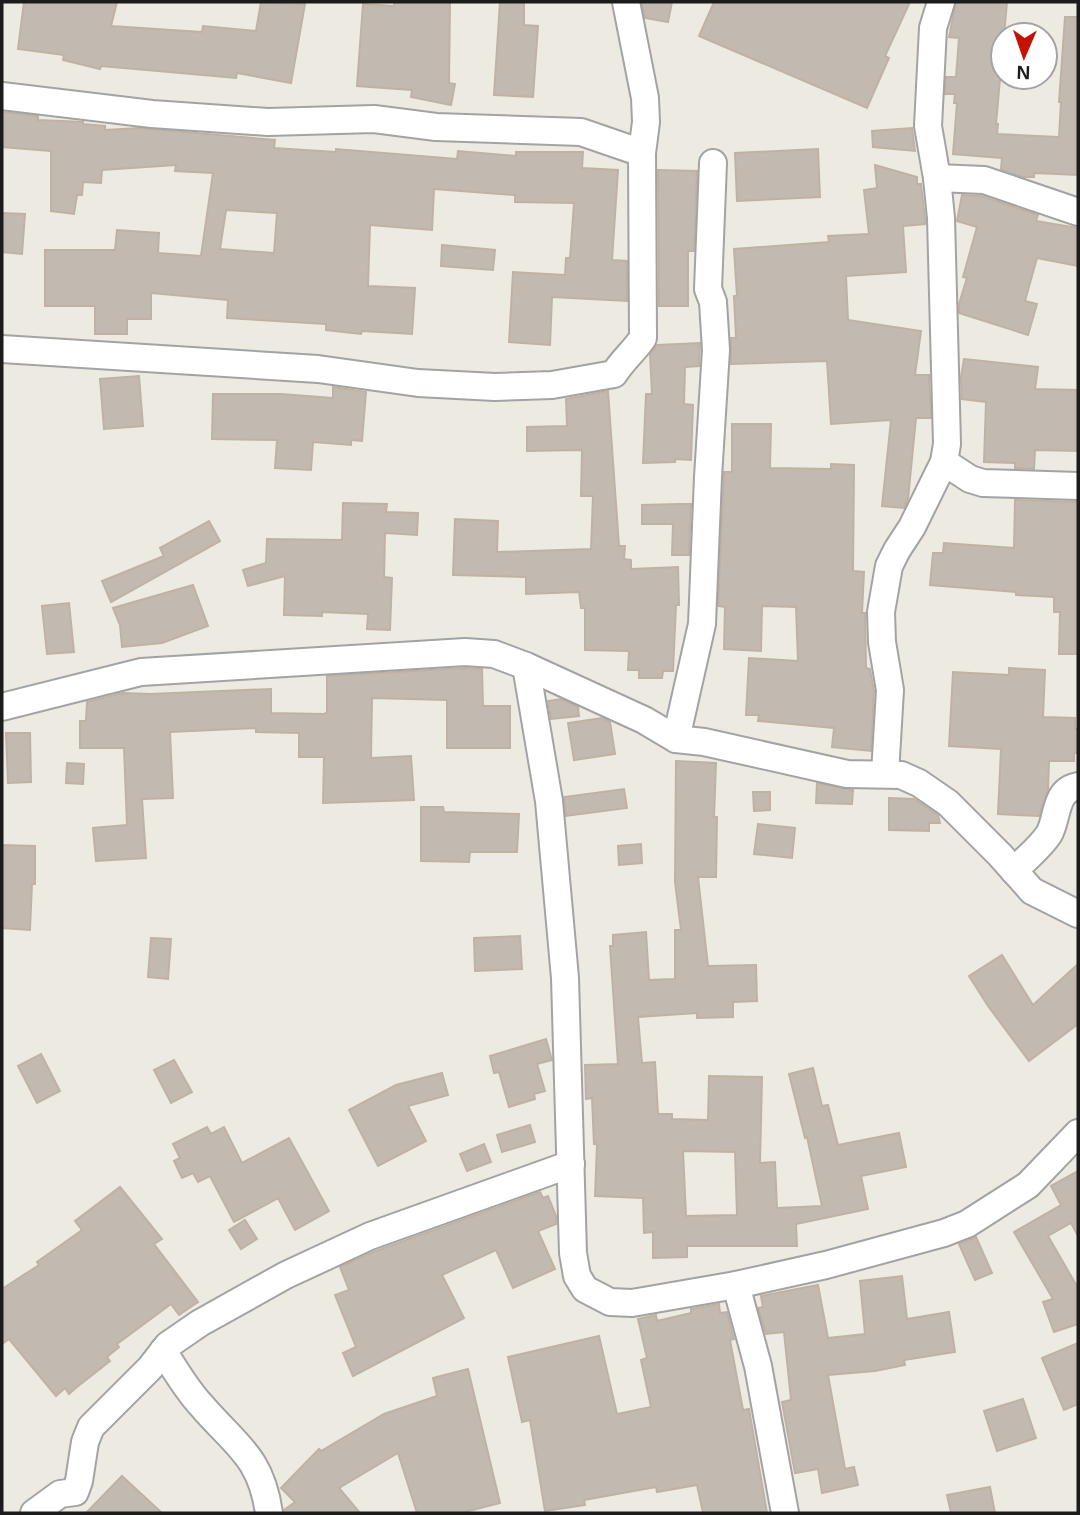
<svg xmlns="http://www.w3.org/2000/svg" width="1080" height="1515" viewBox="0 0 1080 1515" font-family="Arial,sans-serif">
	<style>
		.building { fill: #c2bab1; stroke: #bfb2a4; stroke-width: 2; fill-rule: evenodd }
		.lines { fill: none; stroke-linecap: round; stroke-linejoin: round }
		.street-casing { stroke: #a3a3a3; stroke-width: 30 }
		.street { stroke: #fff; stroke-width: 26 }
	</style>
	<rect width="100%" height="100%" fill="#edeae1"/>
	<g class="building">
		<path d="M24,2h93l-6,24 91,6 1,-6 53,5 5,-29 44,2 -14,79 -54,-10 -1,5 -135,-12 -1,3 -37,-9 1,-5 -46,-6z"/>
		<path d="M394,2h56l-1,81 6,1 -4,21 -40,-8 1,-7 -55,-4 6,-82 31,2z"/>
		<path d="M500,2h24v23l14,1 -5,71 -39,-2z"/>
		<path d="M642,2h30l-4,20 -23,-4z"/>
		<path d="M714,2h196l-25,54 4,2 -22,50 -168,-72z"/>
		<path d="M956,2h51l-11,122h2l-1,10 62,3 2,-35h-2l6,-85h13v158l-44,-2v4h-11l-22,-8 1,-11 -49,-4 4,-51h-3l1,-9h-10l1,-17h10l3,-39 -10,-1z"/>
		<path d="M2,112l36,4v4l45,2v2l22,2v4l34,-2 136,12 -1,8 62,4v-3l121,10 1,-8 58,5v-4h67l-1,16 36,2 -6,90 15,1v40l-75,-4 -2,48 -41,-3 4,-70 52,3 1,-17h4l4,-55 -59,-1v-7l-81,-6 -2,41 -62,-5 -2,61 47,2 -3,46 -50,-3 -1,3 -35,-4v-6l-99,-6 1,-18 -77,-7v26h-24v15h-32v-28h-50v-56h70l2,-20 42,3 -1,20 43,3 12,-83 -38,-2 1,-6 -74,5 -1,13 -18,-1 -1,13h-5l-3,19 -23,-3v-60l-49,-4zM226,210l51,3 -3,40 -54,-4z"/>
		<path d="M912,128l3,23 -42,-4 -1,-16z"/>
		<path d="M818,149l2,48 -83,4 -2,-48z"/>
		<path d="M875,165l42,12v7h4l4,35v5l-22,2 3,46 -60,4 2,44 73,11 -6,44h14l2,43h-15l-8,81 -4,9 -22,-2 9,-86 -60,4 -4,-63 -96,3v-26h5l-2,-42h3l-3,-47 95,-7 -1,-6 41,-2 -5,-44 13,-2z"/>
		<path d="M658,170l39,1 -3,80h-6v55h-29z"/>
		<path d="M962,195l19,1 57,19 -2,6 42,7v38l-41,-8 -12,43 12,3 -9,31 -69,-22v-9l8,-26 -4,-1 14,-50 -20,-6z"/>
		<path d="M2,213l23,1 -3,40 -20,-2z"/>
		<path d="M442,245l53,5 -2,20 -52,-4z"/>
		<path d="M700,343l-1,23 -14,1 -1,37 9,1 -2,55 -16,-1v3l-32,1 3,-69h6l-2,-40 7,-9z"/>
		<path d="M964,359l74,8 -3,22 43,1v61l-43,-1 -1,19 -19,-1v-5l-31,-1 2,-60 -24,-3 -1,-22z"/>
		<path d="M139,376l4,50 -39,3 -4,-50z"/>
		<path d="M333,387l33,5 -4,49 -11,-1v5l-38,-3 -2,28 -36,-2 2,-28 -65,-1 1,-45h68l52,4z"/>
		<path d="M608,391l11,155h6l-1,13 7,1v9l47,-2 1,38h-3l-3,66h-10l-1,7h-23v-8h-11l1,-19 -44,-1v-42h-4l-2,-16 -53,2v-17l-73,-2 2,-56 43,2 -1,31 94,-3 2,-53h-12l1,-46 -55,1v-24l40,-1 -1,-27z"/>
		<path d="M732,424h39l-1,44 61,1v-5l23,1 -1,106 11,1 -2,41h3l1,55 4,1 4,22 -3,60 -39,-4 2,-19 -76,-7 1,-6h-13l3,-57 49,3 -2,-54 -34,-1 -1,45 -37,-2 1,-42 -7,-1 6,-134h8z"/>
		<path d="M1015,500l63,2v152h-19l1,-42h-6v-15l-38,-2v-3l-86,-7 3,-32h10l1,-10 70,5z"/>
		<path d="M343,503l44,1 -1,8 32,1 -1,22 -32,-2 -1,44 8,1 -2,52 -23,-1 1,-15 -46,-2v4l-38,-1 1,-39 -37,10 -5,-16 23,-7 1,-24 75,1z"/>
		<path d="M679,504h12l-2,51h-17l1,-31h-31v-19z"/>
		<path d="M209,521l11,20 -109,61 -9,-21 62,-25 -4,-8z"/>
		<path d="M193,585l15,41 -46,17 -40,4 -2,-22 -7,-17z"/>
		<path d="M69,603l5,49 -27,2 -5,-48z"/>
		<path d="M465,668l17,1 1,37h27v42h-63v-48l-75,-2 -1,60 40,-2 3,44 -91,3 1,-46h-25v-24l-43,-1v-4l-86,4 3,66 -31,1 4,59 -50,3 -3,-33 34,-3 -3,-77h-44v-27h6l1,-19 36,-9 27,1 121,-5v24l53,1 3,-2v-36z"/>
		<path d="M1009,668l36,2 -2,47 32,1v11h3v24h-4v8h-25l-1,29 -9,26 -41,-2 3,-65 -52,-3 4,-74 56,3z"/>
		<path d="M561,699l17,8 1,9 -28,3 -3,-18z"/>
		<path d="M602,718l8,4 5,32 -41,6 -6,-37z"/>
		<path d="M6,733h24l1,49 -23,1z"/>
		<path d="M676,761l40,2 -2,54h3l-1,60h-18l10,89 48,-1 1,36 -24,1v15l-36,1v-5l-59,4 4,46 13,-1 3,52h14v5l36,1 1,-44 53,1 -2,86 15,-1 2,46 45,-2 -15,-69 -2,1 -16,-64 24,-6 9,38 6,-1 10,40 61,-12 7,34 -45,9 7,33 -72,15 1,22h-110v11l-34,1v-26l-9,1 -1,-35 -48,-2 2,-52h-3l-2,-46 -6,1 -1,-34 33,-1 -8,-118h3v-11l33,-3 3,48 26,-1v-49h6l-6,-48zM683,1151l52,1 2,63 -51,1z"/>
		<path d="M67,763l17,1 -1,20 -17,-1z"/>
		<path d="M817,783l36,7 -1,14 -36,-1z"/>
		<path d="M624,789l3,19 -61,8 -2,-19z"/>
		<path d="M753,792h17v18l-16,1z"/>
		<path d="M889,798l25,1 24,16 2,8h-11v8l-40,-1z"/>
		<path d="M421,807h22l1,5 75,2 -2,38h-47l-1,10 -48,-1z"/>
		<path d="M758,824l37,4 -3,30 -38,-4z"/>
		<path d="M641,844l1,19 -23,2 -1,-19z"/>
		<path d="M2,845l33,1v38h-3l-2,46 -28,-2z"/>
		<path d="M520,936l2,33 -47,2 -1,-33z"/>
		<path d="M151,938l20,1 -3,40 -20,-2z"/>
		<path d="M1002,955l31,50 45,-41v60l-49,37 -41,-55 -19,-30z"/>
		<path d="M546,1039l6,21 -15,4 8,27 -11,3 1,5 -26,8 -10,-35 -5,1 -4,-17z"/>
		<path d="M41,1054l19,37 -23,12 -19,-37z"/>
		<path d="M174,1060l18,32 -21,11 -17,-33z"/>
		<path d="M442,1073l6,22 -40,11 18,35 -48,25 -29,-56 47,-25z"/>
		<path d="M530,1125l5,17 -33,10 -5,-17z"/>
		<path d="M207,1127l4,7 13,-7 18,36 47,-25 40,73 -34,19 -17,-32 -44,24 -24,-46 -12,6 -5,-9 -11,5 -8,-17 6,-3 -7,-14z"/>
		<path d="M484,1144l7,18 -24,9 -7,-17z"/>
		<path d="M1078,1171v65l-7,-13 -23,13 30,52v36l-24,8 -11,-30 10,-3 -39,-67 47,-27 -10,-19z"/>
		<path d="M120,1187l42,52 -8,5 44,58 -19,13 -8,-11 -54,40 2,3 -12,10 3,4 -33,26 -8,7 -4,-6 -9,8 -47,-57 -7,5v-55l37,-24 -2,-3 45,-32 -7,-9z"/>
		<path d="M540,1192l3,6 5,-2 8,20v8l-18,7 17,38 -42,19 -17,-38 -54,25 22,43 -111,58 -10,-23 13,-6 -21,-52 14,-5 -9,-23 36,-16z"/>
		<path d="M245,1220l12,19 -16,10 -12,-19z"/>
		<path d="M976,1237l16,36 -17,7 -16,-36z"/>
		<path d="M902,1276l5,43 42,-7 6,40 -51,8 1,5 -30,6 -47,4 17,94 9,-2 4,18 -36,8 -4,-24 -23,4 -13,-71 9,-2 -7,-68 -18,2 -8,-26 5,-1 -2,-11 57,-11 10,53 37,-4 -5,-53z"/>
		<path d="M719,1304l1,9 7,-1 7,27 -4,1 13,70 6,-1 18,104h-64l-6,-28 -40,7 -1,-5 -72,13 1,5 -40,6 -15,-91 -8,2 -14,-65 91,-21 18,78 34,-7 -10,-47 6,-2 -9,-39 18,-4 1,6 34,-8v-4z"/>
		<path d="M1078,1343v61l-14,6 -22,-52z"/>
		<path d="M468,1369l32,134 -39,10h-44l-19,-60 -59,35 21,25h-76v-3l11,-8 -14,-14 38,-39 2,2 63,-37 53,-18 -4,-18z"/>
		<path d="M1023,1399l13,39 -39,13 -13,-40z"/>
		<path d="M122,1476l40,37h-76z"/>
		<path d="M990,1487l5,26h-44l-4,-18z"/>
	</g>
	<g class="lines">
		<g class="street-casing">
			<g id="street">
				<path d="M2,96l150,18 116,8 106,-3 62,8 145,5 61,21"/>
				<path d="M937,178l47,2 94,32"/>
				<path d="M2,349l316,20 100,14 77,4 57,-2 62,-11c8,-13 20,-23 29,-36l-1,-185 4,-31 -1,-24 -19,-96"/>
				<path d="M944,462l26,17 13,4 95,3"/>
				<path d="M526,666l23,135 16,177 8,275 4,23 8,13 25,13 22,1 104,-18 90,-20 118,-32 23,-9 61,-39 50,-52"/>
				<path d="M2,707l139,-35 324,-20 29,2 32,12 118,54 32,19 28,3 143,32 54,1 18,8 29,20 52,52 32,36 46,23"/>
				<path d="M676,739l26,-115 6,-147 8,-127 -3,-48 -5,-13 5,-126"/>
				<path d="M885,774l5,-84 -8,-48 -1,-30 8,-46 8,-16 15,-23 32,-65 3,-18 -6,-226 -4,-40 -9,-52 5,-98 8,-26"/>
				<path d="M1014,871c11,-12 26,-23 35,-37 9,-15 5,-44 29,-48"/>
				<path d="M736,1285l22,81 27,147"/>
				<path d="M163,1351c12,18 23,38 38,54 34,40 60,51 68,108"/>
				<path d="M34,1513l26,-19 15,-2 4,-11 6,-39 6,-15 59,-59 18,-23 32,-22 86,-48 84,-39 201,-72"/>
			</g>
		</g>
		<use href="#street" class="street"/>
	</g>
	<rect width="1080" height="1515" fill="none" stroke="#1c1c1c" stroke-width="7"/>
	<g transform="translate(1024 56) rotate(182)"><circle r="33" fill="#ffffff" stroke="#a4a4a4" stroke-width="2"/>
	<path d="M0-5L12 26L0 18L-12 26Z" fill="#c61202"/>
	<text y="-10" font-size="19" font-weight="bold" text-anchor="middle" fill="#1c1c1c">N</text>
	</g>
</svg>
